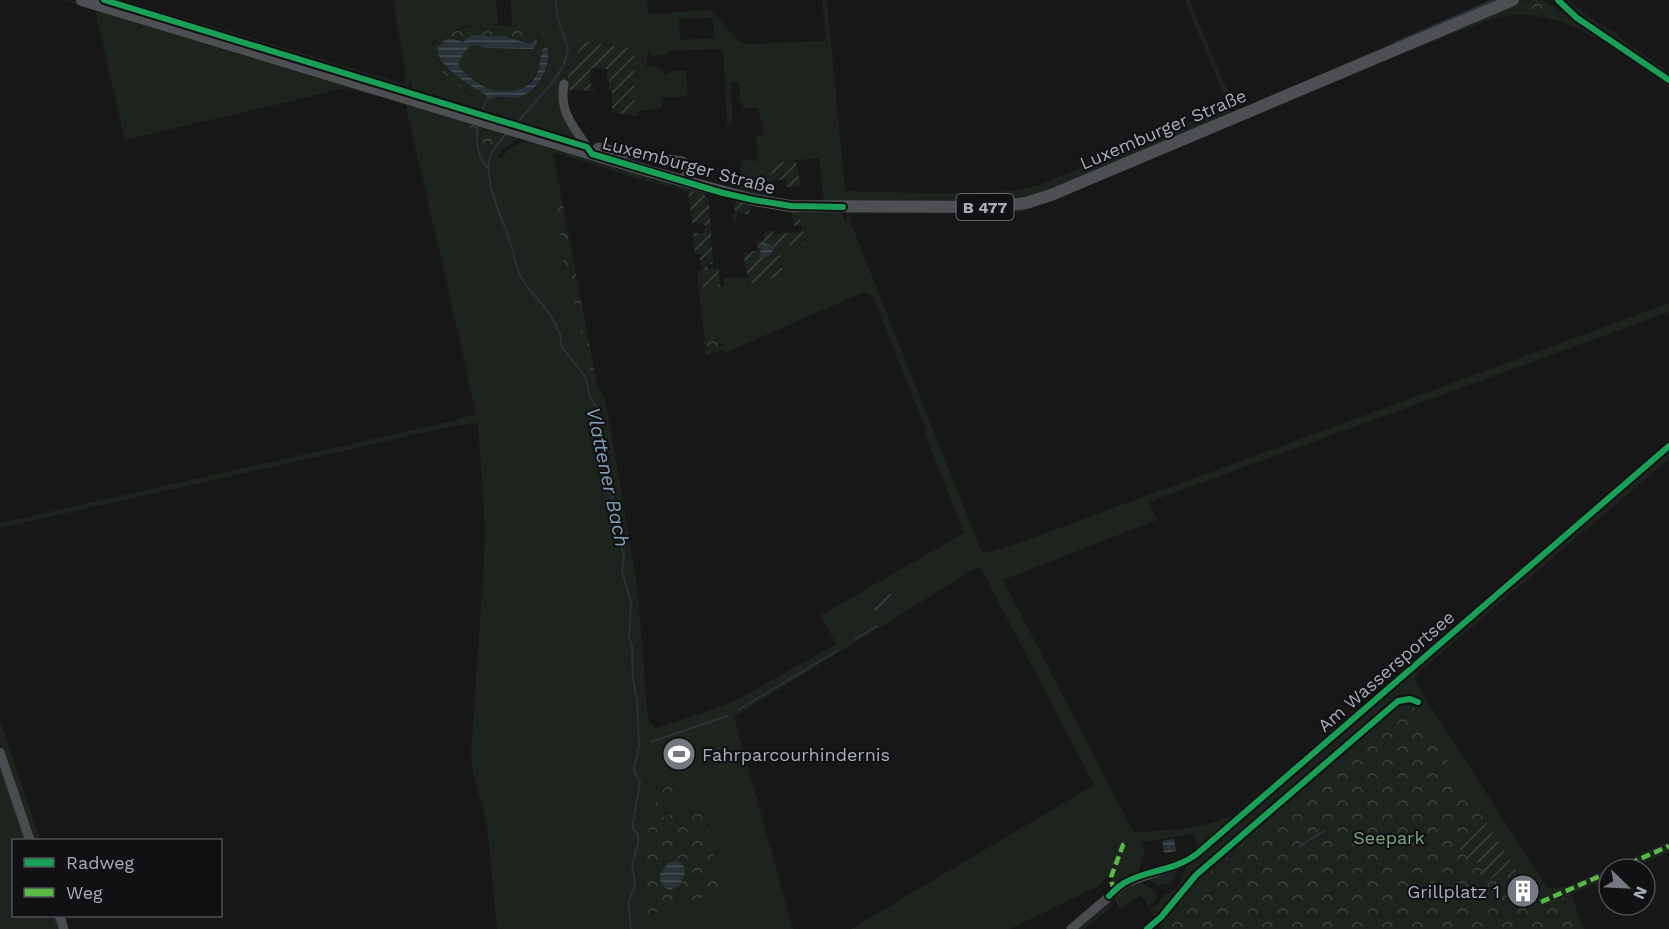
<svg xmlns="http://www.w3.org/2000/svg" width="1669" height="929" viewBox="0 0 1669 929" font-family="'Work Sans',sans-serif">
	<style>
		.industrial { fill: url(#industrial-furrows) }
		.grass { fill: #1d241e; fill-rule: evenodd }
		.forest { fill: url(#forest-crowns) }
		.garden { fill: url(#garden-furrows) }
		.water { fill: url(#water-rules) }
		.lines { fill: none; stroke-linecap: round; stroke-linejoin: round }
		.stream { stroke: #2a3239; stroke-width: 2 }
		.minor { stroke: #4b4c50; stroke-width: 9 }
		.major { stroke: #4d4f52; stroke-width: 12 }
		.quiet { stroke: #58b947; stroke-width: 4.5; stroke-dasharray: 9 4.5; stroke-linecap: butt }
		.cycleway-casing { stroke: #111113; stroke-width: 10 }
		.cycleway { stroke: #1a9f57; stroke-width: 6 }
		.labels { text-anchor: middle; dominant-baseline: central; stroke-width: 4.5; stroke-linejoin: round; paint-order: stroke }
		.shield { fill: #111113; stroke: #7b7e86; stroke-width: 1.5 }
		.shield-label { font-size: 16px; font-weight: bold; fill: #a8adb8 }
		.street-label { font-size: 18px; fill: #a8adb8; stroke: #111113 }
		.poi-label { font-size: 18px; fill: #a8adb8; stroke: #111113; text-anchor: start }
		.park-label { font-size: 18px; fill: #7fa381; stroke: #111113 }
		.water-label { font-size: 20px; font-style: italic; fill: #7f9bb3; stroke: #111113 }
	</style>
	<defs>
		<pattern id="industrial-furrows" width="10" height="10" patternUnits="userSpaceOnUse" patternTransform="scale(1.5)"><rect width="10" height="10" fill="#212123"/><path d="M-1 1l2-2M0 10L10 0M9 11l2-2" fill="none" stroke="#3e3f41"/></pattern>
		<pattern id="forest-crowns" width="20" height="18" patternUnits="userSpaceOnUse" patternTransform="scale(1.5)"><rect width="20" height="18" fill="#1d241e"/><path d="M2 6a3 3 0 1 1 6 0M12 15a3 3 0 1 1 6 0" fill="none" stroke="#3b413d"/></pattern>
		<pattern id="garden-furrows" width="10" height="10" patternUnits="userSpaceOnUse" patternTransform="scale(1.5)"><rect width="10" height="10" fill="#1d241e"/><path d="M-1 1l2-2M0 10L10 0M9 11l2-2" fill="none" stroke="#3b413d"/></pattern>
		<pattern id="water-rules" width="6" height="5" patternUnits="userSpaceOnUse" patternTransform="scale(1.5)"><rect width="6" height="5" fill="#2a3239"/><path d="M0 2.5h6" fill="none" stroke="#464d54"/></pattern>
	</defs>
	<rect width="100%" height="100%" fill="#171717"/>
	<path class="industrial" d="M891,576l16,26 -36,21 -17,-26z"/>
	<g class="grass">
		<path d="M63,0c11,0 29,2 34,12h2l3,-3 301,91 7,7 5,-3 85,26v1l16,5 1,-1v5l-18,13 -1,4 3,1c9,-11 20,-18 35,-17l102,30 -1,2 22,9 1,-2 19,4 1,2 4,-1 16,5 1,2 4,1v2l-64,-15 -88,-28 8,43 -4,1 -2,5 9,65 17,64 1,10 -3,4 26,56 10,55 22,129 11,135 2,5 6,4 56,-18 25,-10 99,-56 -15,-29 143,-82 -38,-97 -1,-9 -52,-131 -9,-4 -139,61 -4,-14 -16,3 -8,-71 8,-1v2l-3,1 2,16 20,-3v-8l23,-1 2,7 37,-9 -1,-7 -3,1 -4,-23 27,-1 -6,-33 38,-2 5,4 3,6 2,-1 -1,-5 3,-4 142,1 15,-1 30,-5 488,-205h16l15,7 114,76v4c-43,-29 -89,-69 -144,-72 -24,-2 -47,10 -69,18 -29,11 -57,22 -84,34 -105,44 -209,88 -314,132l-30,11 -18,3 -161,1 1,7 131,328 2,3 4,1 37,-12 645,-238v9l-520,190 8,18 -154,60 131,253c33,-4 72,-3 102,-20l433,-373v3l-472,408 -14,8 -54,18 -17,9 -1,-13 -13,13 -88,43h-159l243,-144 -111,-213 -2,-4h-5l-242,149 59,212h-296l-10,-104 -14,-53 -2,-20 13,-188 1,-35 -7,-106 -20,2 -458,103v-5l444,-100 32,-9 -32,-143 -39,-168 -59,-15 -221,52 -30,-130zM1530,2l18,4 18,12 -2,2c-29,-5 -36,-12 -66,-3l-2,-1 26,-12zM468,122l31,9 2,8 4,4v3l-15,15h-3l-5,-5c3,-19 -1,-19 -15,-30zM886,591l7,4 -5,11 1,3 -10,6 -2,-5 -3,1 -1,-3 2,-2 -1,-2 8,-5zM669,785l5,3 1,5 -15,21 2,4c14,-4 31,-13 43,-1l18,74 -80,26 7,-98 12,-30zM1194,834l3,14c-17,12 -37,17 -58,23l6,-21 -3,-4 1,-4z"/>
		<path d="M104,0h19l282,84v-14l-12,-70h103l2,24h-13l-18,2 -21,8 -12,7 -3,8v9l4,7 29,26 8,5 16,3 6,-2 19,1 27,-17 6,-14 -4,-14c-3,28 -20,43 -48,37 -10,-2 -29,-16 -36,-23l1,-5 5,-9 6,-7 5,-1 10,3 42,1 9,-3 5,-6 3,-10 -32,-3 -1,-27h136l1,14 62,-4 29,31 8,3 76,-3 3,-5 -4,-36h5l18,191c35,1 71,2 106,2 32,0 61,0 91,-9l186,-78 -43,-106h4l45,106 4,2h5l246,-108h13l-263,112 -5,-4 -3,-5 -2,1 2,7 -3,5 -208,85 -174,1 -2,-3h-3l-2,3 -15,1 -5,-45 -48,5 3,37 -35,-7 3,-33 15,1 1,-8 -2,-17 8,-1 -6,-27h-15v-5l-3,-1 -1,-20h-9l3,41 -6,1 -3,-63 -2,-9 -2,-3 -52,2 -1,4 -17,1 1,-4 -3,-1 -2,15 12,1v2h5v6c6,-4 16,-6 23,-4l2,22 -2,3 -23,2 -1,10 -23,3 -2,5h-3v-67l-51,-8 -16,40 -6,10 24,54 -170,-53 -3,-1 -1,-10 -2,1 -2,12 -299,-90zM713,18l1,20 -34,2 -1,-21z"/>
		<path d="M1566,0h4l15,14 27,17 57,42v3l-88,-59z"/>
		<path d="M1669,451v8l-250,213 -4,6v4l133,207 19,-2 102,-46v11l-39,17h-21v9l-38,16 13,35h-10l-11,-33 -25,10 -217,-130 -111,96c-18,17 -30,40 -49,55l-11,-17 9,-7 3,-8c22,-6 16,-14 25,-30z"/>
		<path d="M0,720l36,108 5,12h-8l-33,-97z"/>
		<path d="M0,761l27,79h-13v76h43l4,13h-61z"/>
		<path d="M1179,868l-5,12 -6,5 -12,-1 -10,-6z"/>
		<path d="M1139,882l18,11 -1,7 -8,6 -7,-11 -21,14 -7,-13 10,-8z"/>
		<path d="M1108,901l5,5 -29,23h-8z"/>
	</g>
	<g class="forest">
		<path d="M1530,2l18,4 18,12 -2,2c-27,-5 -39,-12 -67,-3l-2,-1 27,-12z"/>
		<path d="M485,24l59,6c0,5 -2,9 -6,12l-2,-2 -5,4 -35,-9 -24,1 -9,6 -9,-4 -8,2v27l24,18 16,9 1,5c-16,-2 -25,-10 -37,-20 -6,-6 -17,-13 -19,-21 -6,-24 37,-32 54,-34z"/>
		<path d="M468,122l31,9 2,8 4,4v3l-15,15h-3l-5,-5c3,-19 -1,-19 -15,-30z"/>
		<path d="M561,195l4,22 31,162 -4,-5 -13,-31 3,-3 -1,-10 -17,-64 -9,-65 2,-5z"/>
		<path d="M722,339v4l-4,1 1,2h3l2,3 -18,7 -3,-14z"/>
		<path d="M1406,704l9,4 122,198 26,-10 11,33h-412l-1,-2c19,-15 31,-38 49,-55l191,-166z"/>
		<path d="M668,785l7,3v5l-15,21 1,3c16,-2 31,-12 44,0l18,74 -80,26c1,-30 0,-116 25,-132z"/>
	</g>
	<g class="garden">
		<path d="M583,41l51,8v67l-22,-4v-20l-3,-1v-11l-2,-1v-10l-15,-1 -2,3 1,16 4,4 -30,-1 4,-16z"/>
		<path d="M796,161l5,25 -15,1v-7h-14l-1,-17z"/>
		<path d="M688,190l17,5 4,7 4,60 -1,2 -5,1 1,4 10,-1 1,2 1,17 -17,2 -1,-16 3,-1v-2h-3l-1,-9 -2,-2 2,-1 -1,-4h-5l-2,-22 10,2 3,-8 -4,-2 -10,-1z"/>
		<path d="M737,201l14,4 -2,10 -12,-3 -1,9 -3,-1 -1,-6 3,-1 -1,-9z"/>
		<path d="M792,211l7,1 7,33 -27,1 2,22h4l1,7 -37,9 -6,-31 15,-3 -2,-10 8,1v-8l3,-2h6l1,6h3v-3l25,-3 -1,-6 -7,1z"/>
		<path d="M1486,822l38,62 1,2 -27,-13 -11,9 -8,-9 4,-2 -11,-14 -3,3 -10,-12 13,-11z"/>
	</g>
	<g class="water">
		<path d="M472,35l32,1 26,8 6,-4 2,2 -5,7h-6l-42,-1 -10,-3 -5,1 -6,7 -5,9v5c6,7 25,22 35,23 13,3 30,1 39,-10 8,-9 6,-21 10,-31l4,-2c5,19 -9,44 -27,50 -8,2 -16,-1 -24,0 -3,1 -6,2 -9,2l-2,-5c-12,-7 -59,-33 -44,-50 7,-9 14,-4 22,-2z"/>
		<path d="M764,243l7,2 3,4 -4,6 -9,3 -2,-1 3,-13z"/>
		<path d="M1174,839l2,12 -12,2 -2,-12z"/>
		<path d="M674,861c19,2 10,24 -4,29 -8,-3 -10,-8 -10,-16l8,-11z"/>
	</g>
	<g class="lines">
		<g class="stream">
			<path d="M1395,43l99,-43"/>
			<path d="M483,109l4,-10"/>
			<path d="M478,125c-3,13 0,36 11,44"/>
			<path d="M514,126l37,-42 13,-19 4,-16 -11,-33 -1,-16"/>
			<path d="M508,132c-8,9 -18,19 -19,31 -3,25 14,56 21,79 4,10 5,22 9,31 6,15 21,27 30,40 4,6 8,14 11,21 2,5 0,8 2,13l22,28 4,11 1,9 8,13 1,11 3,5 -1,19 8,20 -1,14 4,10 2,27 11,42 -2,15 9,32 -2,34 3,9 1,34 4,19 2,47 -5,23 6,13 -7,40v7l5,5v10l-6,20 3,21 -7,18 3,26"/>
			<path d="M855,639l22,-13"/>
			<path d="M738,710l100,-60"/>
			<path d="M651,742l76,-26"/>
			<path d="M0,766l25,74"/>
			<path d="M1299,848l5,-5 20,-12"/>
			<path d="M54,916l5,13"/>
		</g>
		<g class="minor">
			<path d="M1558,0l19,18 92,62"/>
			<path d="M564,84c-6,30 13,46 28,70l6,-7 18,4 3,4v7"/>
			<path d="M619,159l3,-5 3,-1 57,8 3,2 3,6 -4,12"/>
			<path d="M0,752l30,88"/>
			<path d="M60,916l4,13"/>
			<path d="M1071,929l54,-46 58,-20 15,-10 471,-407"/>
		</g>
		<path class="major" d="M82,0l569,172 103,28 37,6 202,1 33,-4 25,-8 462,-195"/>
		<g class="quiet">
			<path d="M1617,869l52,-23"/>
			<path d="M1115,890l-3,-6 -1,-7 12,-32 4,-2"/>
			<path d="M1541,902l68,-30"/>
		</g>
		<g class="cycleway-casing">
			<g id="cycleway">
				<path d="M104,0l483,147 5,7 131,39 31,7 37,6 52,1"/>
				<path d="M1558,0l19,18 92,62"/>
				<path d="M1109,896c5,-5 9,-9 15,-13 23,-14 50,-11 74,-30l471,-407"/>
				<path d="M1147,929l14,-12 35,-42 202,-174 12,-2 8,3"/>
			</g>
		</g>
		<use href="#cycleway" class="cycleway"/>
	</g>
	<defs>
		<g id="stadium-disc" transform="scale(1.725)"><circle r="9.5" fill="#757880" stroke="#111113"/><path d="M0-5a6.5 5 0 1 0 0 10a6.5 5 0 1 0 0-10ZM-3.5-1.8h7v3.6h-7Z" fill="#fff"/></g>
		<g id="building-disc" transform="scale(1.725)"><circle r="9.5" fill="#757880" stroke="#111113"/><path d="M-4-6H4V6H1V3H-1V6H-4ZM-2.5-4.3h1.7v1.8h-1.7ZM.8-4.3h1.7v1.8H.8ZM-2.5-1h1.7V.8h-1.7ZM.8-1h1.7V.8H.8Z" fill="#fff"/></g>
	</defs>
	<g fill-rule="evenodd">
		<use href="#stadium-disc" x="679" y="754"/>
		<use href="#building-disc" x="1523" y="891"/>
	</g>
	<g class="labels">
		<rect class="shield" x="956.5" y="194" width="57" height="26" rx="4.5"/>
		<g class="shield-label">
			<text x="985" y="207">B 477</text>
		</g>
		<g class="street-label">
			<text transform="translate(1163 129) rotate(-23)">Luxemburger Straße</text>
			<text transform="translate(689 165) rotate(15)">Luxemburger Straße</text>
			<text transform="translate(1386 671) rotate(-41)">Am Wassersportsee</text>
		</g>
		<g class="poi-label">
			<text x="702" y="754">Fahrparcourhindernis</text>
			<text x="1500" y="891" text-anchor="end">Grillplatz 1</text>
		</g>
		<g class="park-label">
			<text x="1389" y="837">Seepark</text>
		</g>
		<g class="water-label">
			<text transform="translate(608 477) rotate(78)">Vlattener Bach</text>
		</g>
	</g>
	<rect x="12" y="839" width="210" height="78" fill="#111113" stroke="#4d4f55" stroke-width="1.5"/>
	<rect x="24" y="858" width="30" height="9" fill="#1a9f57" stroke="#4d4f55" stroke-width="1.5"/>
	<text x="66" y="869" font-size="18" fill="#a8adb8">Radweg</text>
	<rect x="24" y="888" width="30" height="9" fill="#58b947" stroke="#4d4f55" stroke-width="1.5"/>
	<text x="66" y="899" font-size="18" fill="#a8adb8">Weg</text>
	<g transform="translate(1627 887) rotate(114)"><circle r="28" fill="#111113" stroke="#4d4f55" stroke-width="1.5"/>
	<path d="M0-4.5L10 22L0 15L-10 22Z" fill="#757880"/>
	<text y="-9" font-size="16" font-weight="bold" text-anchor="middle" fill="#a8adb8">N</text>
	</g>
</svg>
